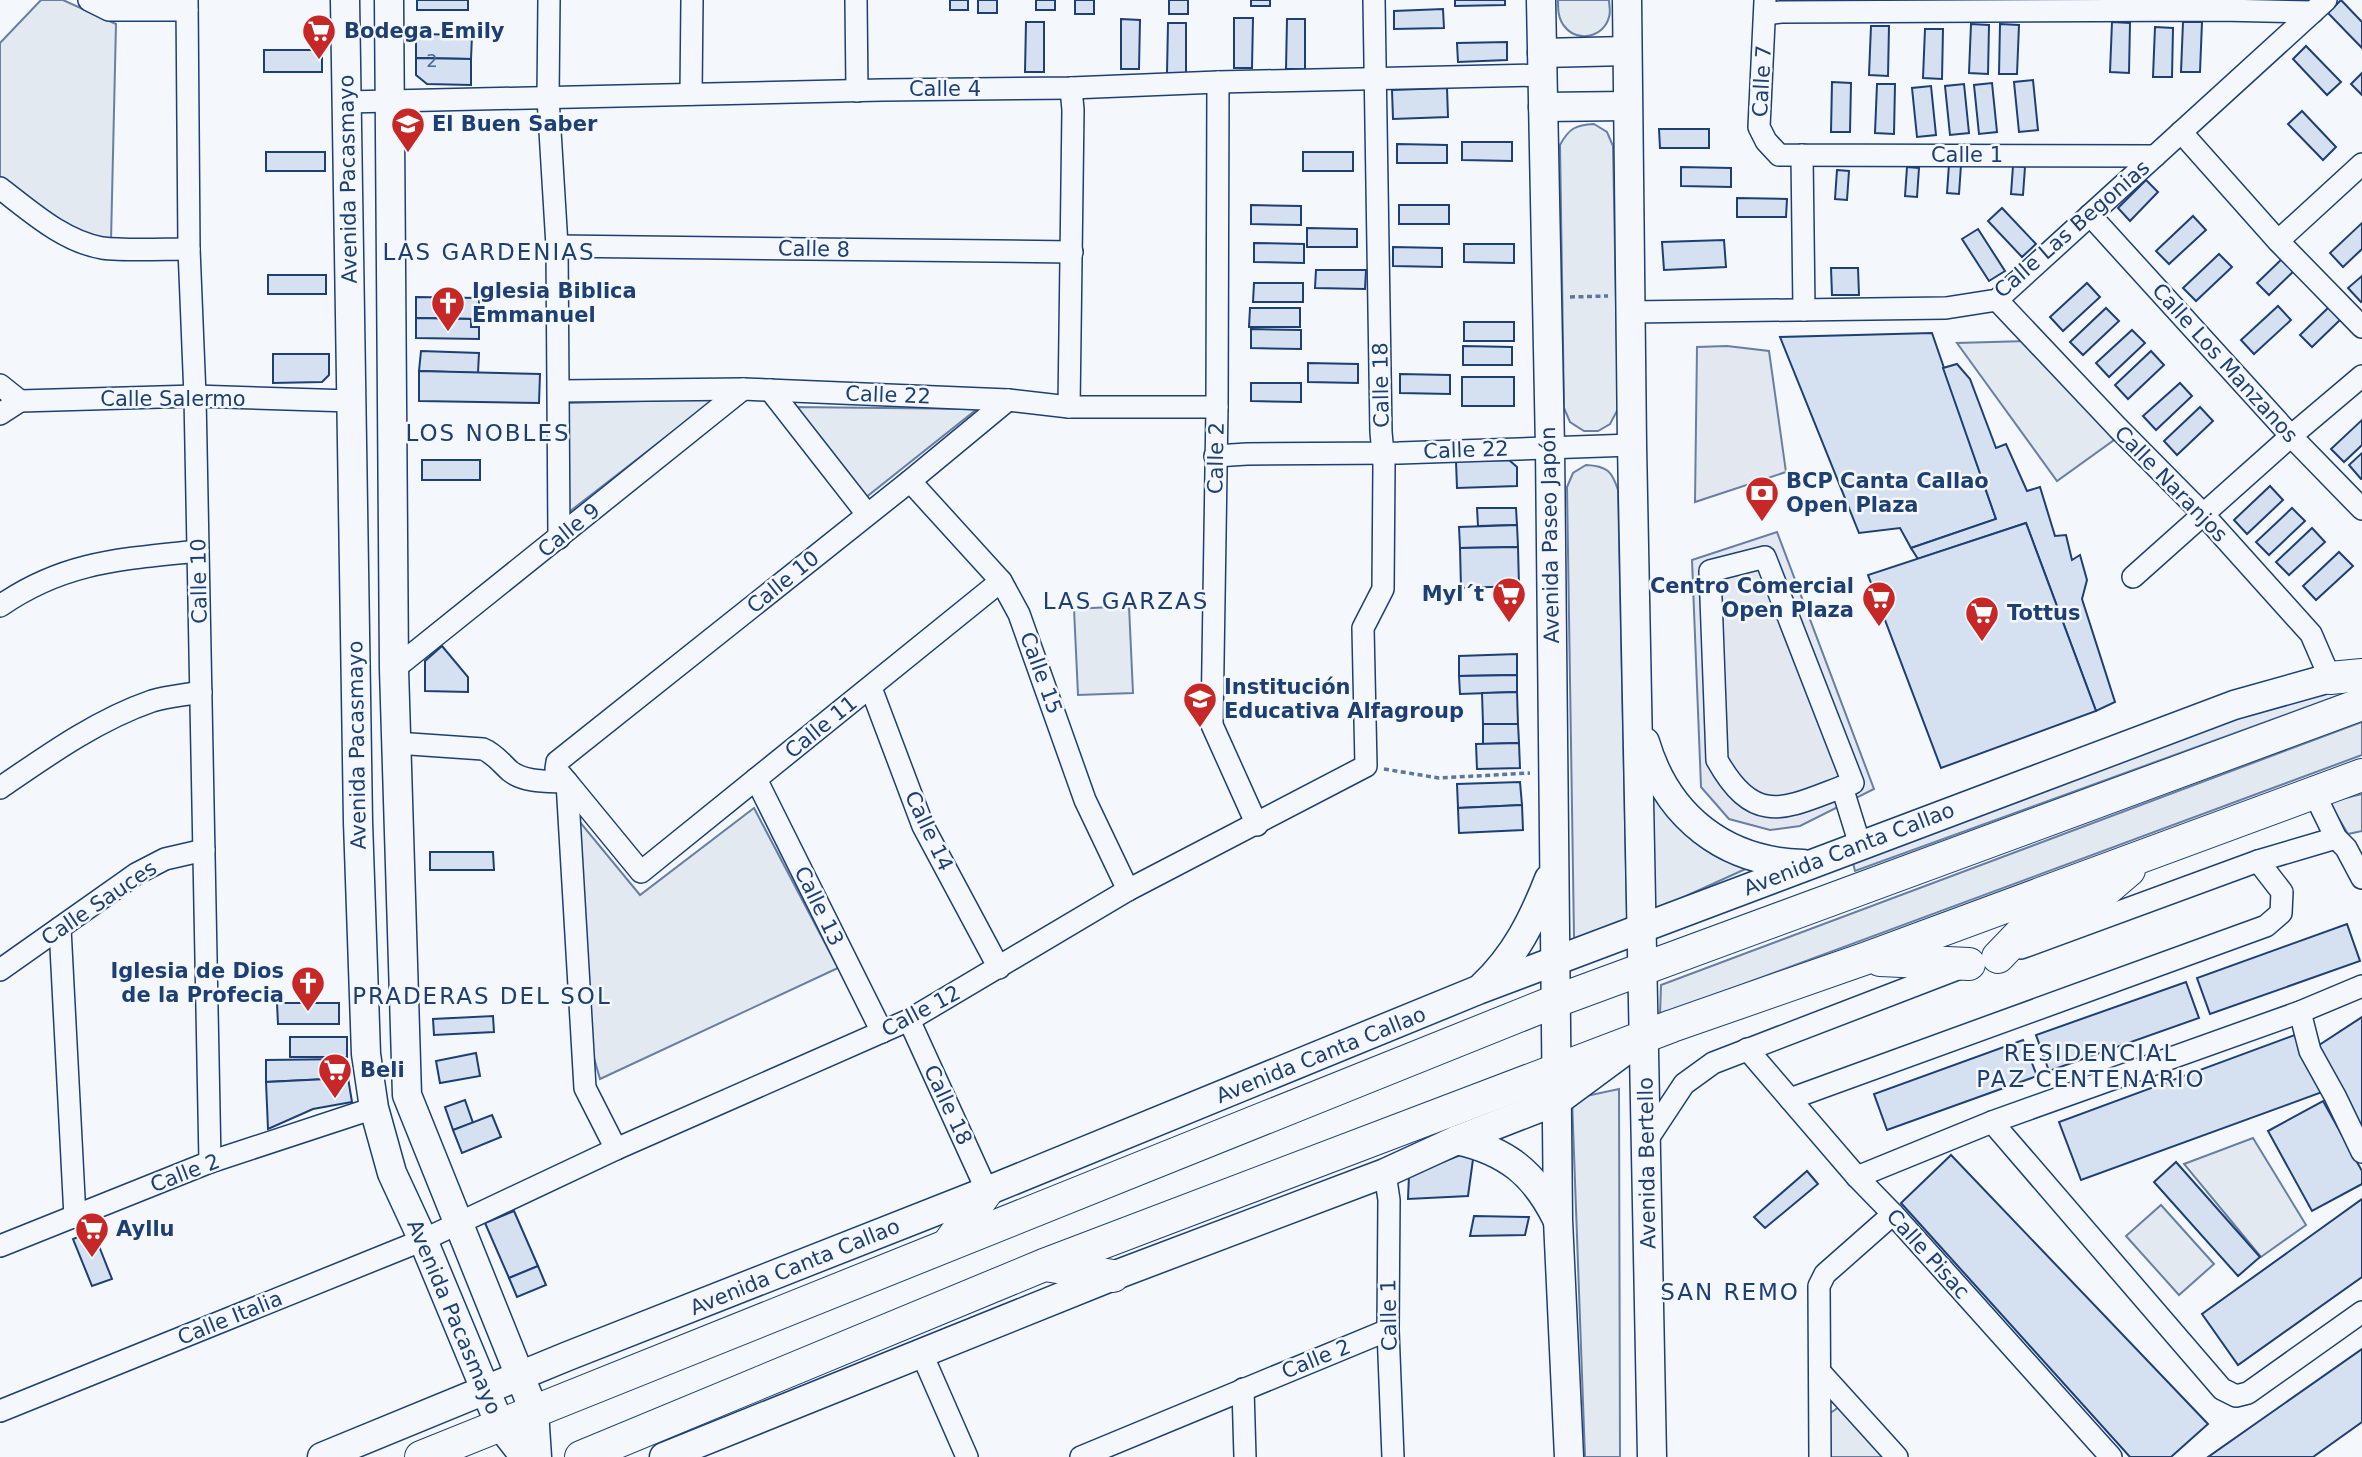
<svg xmlns="http://www.w3.org/2000/svg" width="2362" height="1457" viewBox="0 0 2362 1457" font-family="'DejaVu Sans',sans-serif">
	<style>
		.green { fill: #e3e9f0; stroke: #687fa3; stroke-width: 2 }
		.parking { fill: #e3e8f0; stroke: #687fa3; stroke-width: 2 }
		.building { fill: #d5e0f0; stroke: #1d3f73; stroke-width: 2 }
		.lines { fill: none; stroke-linecap: round; stroke-linejoin: round }
		.minor-casing { stroke: #1d3f73; stroke-width: 24 }
		.major-casing { stroke: #1d3f73; stroke-width: 31 }
		.highway-casing { stroke: #1d3f73; stroke-width: 34 }
		.path { stroke: #5e769c; stroke-width: 3.5; stroke-dasharray: 5 3.5; stroke-linecap: butt }
		.minor { stroke: #f4f7fb; stroke-width: 21 }
		.major { stroke: #f4f7fb; stroke-width: 28 }
		.highway { stroke: #f4f7fb; stroke-width: 32 }
		.labels { text-anchor: middle; dominant-baseline: central; stroke-width: 5; stroke-linejoin: round; paint-order: stroke }
		.number-label { font-size: 18px; fill: #4b6792 }
		.poi-label { font-size: 21px; font-weight: bold; fill: #1d3f73; stroke: #f4f7fb; text-anchor: start }
		.street-label { font-size: 21px; fill: #1d3f73; stroke: #f4f7fb }
		.neighbourhood-label { font-size: 23px; letter-spacing: 2px; fill: #1d3f73; stroke: #f4f7fb }
	</style>
	<rect width="100%" height="100%" fill="#f4f7fb"/>
	<g class="green">
		<path d="M41,0h22l53,24 -5,217 -45,-14 -66,-49v-135z"/>
		<path d="M1558,0h51c0,5 2,12 0,17 -5,20 -31,26 -44,10 -7,-8 -7,-17 -7,-27z"/>
		<path d="M1594,124l13,8 6,14 5,263 -8,15 -12,7h-14l-14,-9 -6,-14 -4,-263c9,-17 16,-20 34,-21z"/>
		<path d="M2027,341l87,99 -57,41 -100,-138z"/>
		<path d="M715,399l-146,113v-109z"/>
		<path d="M792,407l185,2 -112,89z"/>
		<path d="M1586,465c21,1 26,6 32,25l9,426 -1,10 -50,19 -2,-9 -7,-449 6,-14z"/>
		<path d="M1129,606l4,87 -55,2 -4,-86z"/>
		<path d="M2362,687l-507,184 -3,-12 430,-159z"/>
		<path d="M2362,722v33l-702,260 1,-30z"/>
		<path d="M1653,779c17,26 32,58 59,75 12,8 25,10 38,13l-97,44z"/>
		<path d="M2362,794v37l-14,3 -19,-32z"/>
		<path d="M754,808l84,160 -238,111 -10,-35 -15,-228 65,79z"/>
		<path d="M1619,1089l1,368h-35l-13,-358z"/>
		<path d="M2253,1138l53,87 -45,32 -77,-93z"/>
		<path d="M2161,1205l53,59 -35,31 -53,-59z"/>
		<path d="M1839,1407l45,50h-56l-2,-41z"/>
	</g>
	<g class="parking">
		<path d="M1727,346l42,5 17,121 -91,30 2,-155z"/>
		<path d="M1777,532l97,257 -74,37 -30,4 -41,-11 -28,-32 -9,-227z"/>
	</g>
	<g class="building">
		<rect x="417" y="0" width="51" height="10"/>
		<rect x="950" y="0" width="18" height="10"/>
		<rect x="978" y="0" width="19" height="13"/>
		<rect x="1036" y="0" width="19" height="10"/>
		<rect x="1075" y="0" width="19" height="14"/>
		<rect x="1169" y="0" width="19" height="14"/>
		<rect x="1251" y="0" width="19" height="6"/>
		<path d="M1455,0h50v5l-50,1z"/>
		<path d="M2341,0l21,22v26l-34,-35z"/>
		<path d="M1443,9l1,19 -50,1v-18z"/>
		<path d="M1234,18h19l-1,50h-18z"/>
		<path d="M1121,19l19,1 -1,49h-18z"/>
		<path d="M1287,19h18v50h-19z"/>
		<path d="M1026,22h18v50h-19z"/>
		<path d="M2112,22l18,1 -1,50 -19,-1z"/>
		<path d="M2183,22h19l-2,50h-19z"/>
		<path d="M1168,23h18v50h-19z"/>
		<path d="M1971,24l18,1 -1,49 -19,-1z"/>
		<path d="M2000,24l19,1 -2,49h-18z"/>
		<path d="M1871,26h18l-1,50 -19,-1z"/>
		<path d="M2155,27l18,1 -1,49h-19z"/>
		<path d="M1925,29h18l-1,50 -19,-1z"/>
		<path d="M416,34l56,1 -1,24 -55,-1z"/>
		<path d="M1507,42v18l-49,2 -1,-19z"/>
		<path d="M2306,46l35,36 -14,13 -34,-36z"/>
		<rect x="264" y="50" width="58" height="22"/>
		<path d="M416,58l55,1v26l-44,-1 -11,-9z"/>
		<path d="M2362,73v22l-11,-11z"/>
		<path d="M2033,80l5,50 -19,2 -5,-50z"/>
		<path d="M1832,82l19,1 -1,49h-19z"/>
		<path d="M1992,83l5,49 -18,2 -5,-49z"/>
		<path d="M1877,84h18l-1,50 -19,-1z"/>
		<path d="M1964,84l5,49 -19,2 -5,-49z"/>
		<path d="M1931,86l5,49 -19,2 -5,-49z"/>
		<path d="M1447,88l1,29 -55,2 -1,-29z"/>
		<path d="M2302,111l34,36 -13,13 -35,-36z"/>
		<path d="M1659,129h50v19h-49z"/>
		<path d="M1462,142h50v19l-50,-1z"/>
		<path d="M1397,144l50,1v18h-50z"/>
		<rect x="266" y="152" width="59" height="19"/>
		<rect x="1303" y="152" width="50" height="19"/>
		<path d="M1949,164l12,1 -2,29 -12,-1z"/>
		<path d="M2013,166l12,1 -2,28 -12,-1z"/>
		<path d="M1681,167l50,1v19l-50,-1z"/>
		<path d="M1907,167l12,1 -2,29 -12,-1z"/>
		<path d="M1837,170l12,1 -2,29 -12,-1z"/>
		<path d="M2146,180l12,12 -28,29 -12,-13z"/>
		<path d="M1737,198l50,1 -1,18h-49z"/>
		<path d="M1251,205l50,1v19l-50,-1z"/>
		<rect x="1399" y="205" width="50" height="19"/>
		<path d="M2002,208l34,36 -14,13 -34,-36z"/>
		<path d="M2193,216l13,14 -37,34 -13,-13z"/>
		<path d="M2362,223v26l-19,18 -13,-14z"/>
		<path d="M1307,228l50,1v18h-50z"/>
		<path d="M1978,229l27,42 -16,10 -27,-42z"/>
		<path d="M1724,240l2,27 -62,3 -2,-28z"/>
		<path d="M1254,243l50,1v19l-50,-1z"/>
		<path d="M1464,244h50v19l-50,-1z"/>
		<path d="M1393,247l49,1v19l-49,-1z"/>
		<path d="M2219,254l13,13 -36,34 -13,-13z"/>
		<path d="M2286,255l12,12 -29,28 -12,-12z"/>
		<path d="M1831,268h27l1,27h-27z"/>
		<path d="M1316,270h50l-1,19 -50,-1z"/>
		<rect x="268" y="275" width="58" height="19"/>
		<path d="M2362,276v25l-1,1 -13,-14z"/>
		<path d="M1254,283h49v19h-50z"/>
		<path d="M2087,283l13,14 -37,34 -13,-14z"/>
		<path d="M416,297l63,1v21l-63,-1z"/>
		<path d="M2278,306l13,14 -37,34 -13,-14z"/>
		<path d="M2329,307l12,12 -29,28 -12,-12z"/>
		<path d="M1250,308h50v19h-51z"/>
		<path d="M2106,308l13,13 -36,34 -13,-13z"/>
		<path d="M416,318l55,1v8h8v12l-63,-1z"/>
		<rect x="1464" y="322" width="50" height="19"/>
		<path d="M1251,329l50,1v19l-50,-1z"/>
		<path d="M2132,330l13,13 -36,34 -13,-14z"/>
		<path d="M1932,333l64,186 -85,29 -11,-20 -41,5 -79,-196z"/>
		<path d="M1463,346l49,1v18h-49z"/>
		<path d="M421,351l58,2 -1,20 -59,-2z"/>
		<path d="M2151,351l13,14 -36,34 -13,-14z"/>
		<path d="M273,354h56v21l-7,7 -49,1z"/>
		<path d="M1308,363l50,1v19l-50,-1z"/>
		<path d="M1957,364l13,15 26,69 10,-4 21,47 13,-4 15,49 11,-1 6,25 8,-5 7,25 -5,19 33,103 -19,9 -70,-188 -108,36 -7,-11 85,-29 -53,-151z"/>
		<path d="M419,371l121,3 -1,29 -120,-2z"/>
		<path d="M1400,374l50,1v19l-50,-1z"/>
		<rect x="1462" y="377" width="52" height="29"/>
		<path d="M1251,383h50v19l-50,-1z"/>
		<path d="M2180,383l12,13 -36,34 -13,-14z"/>
		<path d="M2200,407l13,14 -36,34 -13,-14z"/>
		<path d="M2362,420v25l-18,17 -13,-13z"/>
		<path d="M2362,453v26h-1l-12,-14z"/>
		<rect x="422" y="460" width="58" height="20"/>
		<path d="M1509,460l8,7v19l-60,2 -1,-27z"/>
		<path d="M2270,486l13,14 -36,34 -13,-14z"/>
		<path d="M1477,508h39l1,17 -39,1z"/>
		<path d="M2292,508l13,13 -36,34 -13,-13z"/>
		<path d="M2026,523l70,188 -155,57 -73,-193z"/>
		<path d="M1517,525l1,22 -58,1 -1,-21z"/>
		<path d="M2312,528l13,14 -36,33 -13,-13z"/>
		<path d="M1518,547l1,39 -58,2 -1,-40z"/>
		<path d="M2339,552l14,14 -37,34 -13,-14z"/>
		<path d="M442,646l26,31v15l-43,-1v-30z"/>
		<path d="M1517,654v21l-58,1v-20z"/>
		<path d="M1517,675v17l-57,2 -1,-18z"/>
		<path d="M1517,692l1,32h-35l-1,-31z"/>
		<path d="M1483,724h35l1,19 -36,1z"/>
		<path d="M1519,743l1,25 -43,1 -1,-25z"/>
		<path d="M1520,782l2,23 -64,3 -1,-24z"/>
		<path d="M1522,805l1,25 -64,3 -1,-25z"/>
		<path d="M430,852h63l1,18h-64z"/>
		<path d="M2347,924l13,37 -150,53 -13,-36z"/>
		<path d="M2186,982l13,36 -150,53 -13,-36z"/>
		<path d="M277,1003h62v21h-61z"/>
		<path d="M493,1016l1,16 -60,3 -1,-16z"/>
		<path d="M2362,1017v133l-52,-99z"/>
		<path d="M2303,1032l22,59 -244,89 -22,-58z"/>
		<rect x="290" y="1037" width="57" height="20"/>
		<path d="M2023,1040l14,36 -150,54 -13,-36z"/>
		<path d="M476,1053l4,23 -40,7 -4,-22z"/>
		<path d="M346,1059l2,19 -82,4v-22z"/>
		<path d="M348,1078l4,24 -39,7 -45,20 -2,-47z"/>
		<path d="M465,1100l8,23 -20,7 -8,-23z"/>
		<path d="M2323,1101l39,70v13l-50,27 -44,-80z"/>
		<path d="M492,1115l9,22 -39,16 -9,-23z"/>
		<path d="M1474,1152l-6,44 -60,3 1,-24 54,-21z"/>
		<path d="M1951,1155l257,269 -37,33h-41l-229,-254z"/>
		<path d="M2176,1162l84,95 -22,19 -84,-94z"/>
		<path d="M1807,1171l11,13 -53,44 -11,-11z"/>
		<path d="M2362,1199v78l-124,88 -36,-51z"/>
		<path d="M514,1211l24,55 -29,12 -24,-55z"/>
		<path d="M1474,1216l55,1 -4,18 -55,1z"/>
		<path d="M93,1231l19,48 -20,7 -19,-47z"/>
		<path d="M538,1266l8,19 -29,12 -8,-19z"/>
		<path d="M2362,1349v73l-49,35h-105z"/>
	</g>
	<g class="lines">
		<g class="minor-casing">
			<g id="minor">
				<path d="M89,0l20,10h78"/>
				<path d="M187,0l2,249 6,147 15,766"/>
				<path d="M549,0l-1,98 9,148 2,292"/>
				<path d="M856,0l1,91"/>
				<path d="M1765,1l-6,126 7,14 13,14 376,1"/>
				<path d="M1765,14l16,-2 439,-2 93,2"/>
				<path d="M1218,82l-1,325 -5,318 45,100"/>
				<path d="M691,94l1,-94"/>
				<path d="M347,102l535,-12 189,-2 147,-6 324,-7"/>
				<path d="M2181,132l97,109 84,86"/>
				<path d="M1802,155l2,155"/>
				<path d="M0,188c30,23 63,53 102,60 24,3 61,1 87,1"/>
				<path d="M2090,215l201,221 71,73"/>
				<path d="M2278,241l84,-77"/>
				<path d="M557,246l515,6"/>
				<path d="M1997,300l120,127 86,87 108,120 19,44"/>
				<path d="M1631,312l315,-4 51,-8 329,-300"/>
				<path d="M0,385l20,16 175,-5 156,5"/>
				<path d="M770,390l97,124"/>
				<path d="M559,391l184,-2 265,11 61,7h148"/>
				<path d="M1069,407l4,-297 -2,-22"/>
				<path d="M0,414l20,-13"/>
				<path d="M1215,456l32,-2 152,-1 233,-8"/>
				<path d="M910,481l91,100 18,33 66,186 43,90"/>
				<path d="M1765,557l88,226c-63,22 -96,49 -136,-23l-7,-189z"/>
				<path d="M2133,577l158,-141 71,-60"/>
				<path d="M0,606c65,-45 123,-47 198,-55"/>
				<path d="M394,669l349,-280"/>
				<path d="M871,688l52,138 76,142"/>
				<path d="M396,743l87,6c12,5 18,14 27,22 15,12 39,10 57,11l74,90 360,-291"/>
				<path d="M756,779l126,253"/>
				<path d="M1842,787l18,58"/>
				<path d="M0,788c48,-33 97,-68 152,-87 16,-5 33,-6 49,-9"/>
				<path d="M2314,793l22,45 10,10 16,30"/>
				<path d="M60,928l15,289"/>
				<path d="M2021,948l237,-87 78,-23"/>
				<path d="M0,970l136,-96 29,-15 39,-9"/>
				<path d="M2300,1012l10,39 25,45 27,56"/>
				<path d="M909,1020l78,171"/>
				<path d="M1747,1049l110,128 36,37 218,243"/>
				<path d="M1790,1099l476,-173 15,-13 1,-21 -24,-31"/>
				<path d="M1992,1122l230,267 14,7 12,-3 114,-81"/>
				<path d="M1647,1140l37,-56 29,-21 247,-95"/>
				<path d="M616,1149l-31,-61 -18,-306 -11,-13 1,-7 353,-281 98,-81"/>
				<path d="M1385,1173l4,27 -1,130 5,127"/>
				<path d="M1857,1177l135,-55 308,-110 62,-26"/>
				<path d="M0,1246l210,-84 164,-54"/>
				<path d="M921,1352l46,105"/>
				<path d="M1820,1372l77,85"/>
				<path d="M1243,1389l2,68"/>
				<path d="M0,1411l423,-171 193,-91 293,-129 219,-130 238,-124 -3,-138 20,-39 1,-124 -3,-33 -7,-432"/>
				<path d="M1081,1457l307,-127"/>
				<path d="M1820,1457l-1,-171 6,-12 68,-60"/>
			</g>
		</g>
		<g class="major-casing">
			<g id="major">
				<path d="M345,0l13,822 8,232 8,54 18,65 31,67 77,185 25,32"/>
				<path d="M389,0l5,669 13,426 127,316 3,46"/>
				<path d="M1541,0l9,448 8,772 11,237"/>
				<path d="M1627,0l5,445 20,1012"/>
				<path d="M1542,53l85,-2"/>
				<path d="M1543,107l84,-1"/>
				<path d="M1645,742c22,75 80,120 158,122"/>
				<path d="M1483,986c32,-30 50,-66 66,-107"/>
				<path d="M1457,1140c50,11 78,34 100,79"/>
				<path d="M322,1457l246,-101 419,-165 491,-201 756,-285 96,-27"/>
				<path d="M664,1457l449,-181 272,-103 72,-33 100,-39 69,-51"/>
			</g>
		</g>
		<g class="highway-casing">
			<g id="highway">
				<path d="M2330,678l32,-3"/>
				<path d="M1998,957l25,-26 64,-25 42,-36"/>
				<path d="M1880,960l89,4"/>
				<path d="M949,1243l38,-52"/>
				<path d="M1045,1265l68,11"/>
				<path d="M421,1457l1135,-456 806,-297"/>
				<path d="M581,1457l463,-192 628,-239 192,-67 498,-184"/>
			</g>
		</g>
		<g class="path">
			<path d="M1570,297l38,-1"/>
			<path d="M1384,769l55,9 91,-5"/>
		</g>
		<use href="#minor" class="minor"/>
		<use href="#major" class="major"/>
		<use href="#highway" class="highway"/>
	</g>
	<defs>
		<g id="supermarket-pin" transform="scale(1.75)"><path d="M0 17L-7.5 6A9.5 9.5 0 1 1 7.5 6Z" fill="#c62828" stroke="#f4f7fb"/><path d="M-6-5.5h2.5l.6 2H6L4.5 2H-2.5L-4.4-4H-6ZM-1.5 3.2a1.3 1.3 0 1 0 .1 0ZM3 3.2a1.3 1.3 0 1 0 .1 0Z" fill="#fff"/></g>
		<g id="university-pin" transform="scale(1.75)"><path d="M0 17L-7.5 6A9.5 9.5 0 1 1 7.5 6Z" fill="#c62828" stroke="#f4f7fb"/><path d="M0-5L7-2L0 1L-7-2ZM-4 1L0 2.5L4 1V4Q0 6-4 4Z" fill="#fff"/></g>
		<g id="church-pin" transform="scale(1.75)"><path d="M0 17L-7.5 6A9.5 9.5 0 1 1 7.5 6Z" fill="#c62828" stroke="#f4f7fb"/><path d="M-1.2-6h2.4v3.5h3.3v2.4h-3.3V6h-2.4V-.1h-3.3v-2.4h3.3Z" fill="#fff"/></g>
		<g id="bank-pin" transform="scale(1.75)"><path d="M0 17L-7.5 6A9.5 9.5 0 1 1 7.5 6Z" fill="#c62828" stroke="#f4f7fb"/><path d="M-6-4H6V4H-6ZM0-2.3a2.3 2.3 0 1 0 0 4.6a2.3 2.3 0 1 0 0-4.6Z" fill="#fff"/></g>
		<g id="school-pin" transform="scale(1.75)"><path d="M0 17L-7.5 6A9.5 9.5 0 1 1 7.5 6Z" fill="#c62828" stroke="#f4f7fb"/><path d="M0-5L7-2L0 1L-7-2ZM-4 1L0 2.5L4 1V4Q0 6-4 4Z" fill="#fff"/></g>
	</defs>
	<g fill-rule="evenodd">
		<use href="#supermarket-pin" x="319" y="31"/>
		<use href="#university-pin" x="408" y="124"/>
		<use href="#church-pin" x="448" y="303"/>
		<use href="#bank-pin" x="1762" y="493"/>
		<use href="#supermarket-pin" x="1509" y="594"/>
		<use href="#supermarket-pin" x="1879" y="598"/>
		<use href="#supermarket-pin" x="1982" y="613"/>
		<use href="#school-pin" x="1200" y="699"/>
		<use href="#church-pin" x="308" y="983"/>
		<use href="#supermarket-pin" x="335" y="1070"/>
		<use href="#supermarket-pin" x="92" y="1229"/>
	</g>
	<g class="labels">
		<g class="number-label">
			<text x="432" y="60">2</text>
		</g>
		<g class="poi-label">
			<text x="344" y="31">Bodega Emily</text>
			<text x="432" y="124">El Buen Saber</text>
			<text x="472" y="291">Iglesia Biblica<tspan x="472" dy="24">Emmanuel</tspan></text>
			<text x="1786" y="481">BCP Canta Callao<tspan x="1786" dy="24">Open Plaza</tspan></text>
			<text x="1854" y="586" text-anchor="end">Centro Comercial<tspan x="1854" dy="24">Open Plaza</tspan></text>
			<text x="1484" y="594" text-anchor="end">Myl´t</text>
			<text x="2007" y="613">Tottus</text>
			<text x="1224" y="687">Institución<tspan x="1224" dy="24">Educativa Alfagroup</tspan></text>
			<text x="284" y="971" text-anchor="end">Iglesia de Dios<tspan x="284" dy="24">de la Profecia</tspan></text>
			<text x="360" y="1070">Beli</text>
			<text x="116" y="1229">Ayllu</text>
		</g>
		<g class="street-label">
			<text transform="translate(1762 81) rotate(-87)">Calle 7</text>
			<text x="945" y="89">Calle 4</text>
			<text x="1967" y="155">Calle 1</text>
			<text transform="translate(348 179) rotate(-91)">Avenida Pacasmayo</text>
			<text transform="translate(2072 229) rotate(-41)">Calle Las Begonias</text>
			<text transform="translate(814 249) rotate(1)">Calle 8</text>
			<text transform="translate(2225 363) rotate(48)">Calle Los Manzanos</text>
			<text transform="translate(1381 385) rotate(-91)">Calle 18</text>
			<text transform="translate(888 395) rotate(2)">Calle 22</text>
			<text x="173" y="399">Calle Salermo</text>
			<text transform="translate(1466 450) rotate(-2)">Calle 22</text>
			<text transform="translate(1216 458) rotate(-89)">Calle 2</text>
			<text transform="translate(2171 484) rotate(46)">Calle Naranjos</text>
			<text transform="translate(569 530) rotate(-39)">Calle 9</text>
			<text transform="translate(1550 535) rotate(-91)">Avenida Paseo Japón</text>
			<text transform="translate(199 581) rotate(-91)">Calle 10</text>
			<text transform="translate(783 582) rotate(-39)">Calle 10</text>
			<text transform="translate(1041 673) rotate(70)">Calle 15</text>
			<text transform="translate(821 727) rotate(-39)">Calle 11</text>
			<text transform="translate(357 745) rotate(-91)">Avenida Pacasmayo</text>
			<text transform="translate(929 831) rotate(65)">Calle 14</text>
			<text transform="translate(1849 849) rotate(-21)">Avenida Canta Callao</text>
			<text transform="translate(99 903) rotate(-34)">Calle Sauces</text>
			<text transform="translate(819 906) rotate(64)">Calle 13</text>
			<text transform="translate(921 1011) rotate(-28)">Calle 12</text>
			<text transform="translate(1321 1055) rotate(-22)">Avenida Canta Callao</text>
			<text transform="translate(948 1105) rotate(65)">Calle 18</text>
			<text transform="translate(1647 1163) rotate(-91)">Avenida Bertello</text>
			<text transform="translate(185 1173) rotate(-21)">Calle 2</text>
			<text transform="translate(1928 1254) rotate(48)">Calle Pisac</text>
			<text transform="translate(795 1267) rotate(-22)">Avenida Canta Callao</text>
			<text transform="translate(1389 1315) rotate(-91)">Calle 1</text>
			<text transform="translate(454 1317) rotate(67)">Avenida Pacasmayo</text>
			<text transform="translate(230 1318) rotate(-22)">Calle Italia</text>
			<text transform="translate(1316 1359) rotate(-22)">Calle 2</text>
		</g>
		<g class="neighbourhood-label">
			<text x="489" y="252">LAS GARDENIAS</text>
			<text x="488" y="433">LOS NOBLES</text>
			<text x="1126" y="601">LAS GARZAS</text>
			<text x="482" y="996">PRADERAS DEL SOL</text>
			<text x="2091" y="1053">RESIDENCIAL<tspan x="2091" dy="26">PAZ CENTENARIO</tspan></text>
			<text x="1730" y="1292">SAN REMO</text>
		</g>
	</g>
</svg>
